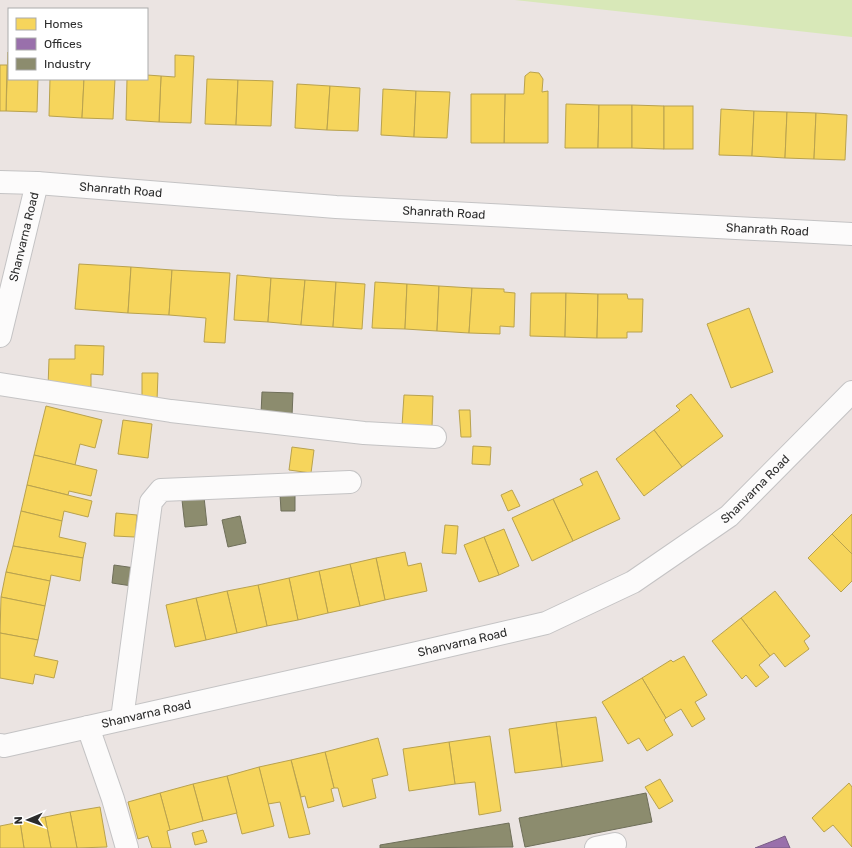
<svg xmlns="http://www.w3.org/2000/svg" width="852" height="848" viewBox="0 0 852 848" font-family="Rubik,sans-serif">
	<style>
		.green { fill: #d8e8b8 }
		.homes { fill: #f6d55c; stroke: #b9a24e }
		.offices { fill: #9970ab; stroke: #785c85 }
		.industry { fill: #8c8c6e; stroke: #6f6f5a }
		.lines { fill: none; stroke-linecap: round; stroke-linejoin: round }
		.minor-casing { stroke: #c4c3c4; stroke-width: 24 }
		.minor { stroke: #fcfbfb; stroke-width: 22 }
		.labels { text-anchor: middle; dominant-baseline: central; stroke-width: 4; stroke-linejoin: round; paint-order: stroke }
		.street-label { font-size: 12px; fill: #2c2c2c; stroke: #fff }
	</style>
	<rect width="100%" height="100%" fill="#ebe4e2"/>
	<path class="green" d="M515,0h337v37z"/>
	<g class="homes">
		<path d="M8,52l1,27h29l-1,33 -31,-1z"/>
		<path d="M175,55l19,1 -3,67 -32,-1 2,-46 14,1z"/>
		<path d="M0,65h7l-1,46h-6z"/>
		<path d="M530,72l9,1 4,6 -1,13 6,-1v52h-44l1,-49h19l1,-18z"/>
		<path d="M147,75l14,1 -2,46 -33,-2 1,-41h20z"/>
		<path d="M50,79h34l-2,39 -33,-2z"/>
		<path d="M84,79h31l-2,40 -31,-1z"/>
		<path d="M207,79l31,1 -2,45 -31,-1z"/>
		<path d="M238,80l35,1 -2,45 -35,-1z"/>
		<path d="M297,84l33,2 -3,44 -32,-2z"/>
		<path d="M330,86l30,2 -2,43 -31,-1z"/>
		<path d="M383,89l33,2 -2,46 -33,-2z"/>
		<path d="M416,91l34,1 -3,46 -33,-1z"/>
		<path d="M471,94h34l-1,49h-33z"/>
		<path d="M566,104l33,1 -1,43h-33z"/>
		<path d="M599,105h33v43h-34z"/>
		<path d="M632,105l32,1v43l-32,-1z"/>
		<rect x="664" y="106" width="29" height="43"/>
		<path d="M721,109l33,2 -2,45 -33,-1z"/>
		<path d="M754,111l33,1 -2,46 -33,-2z"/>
		<path d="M787,112l29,1 -2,46 -29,-1z"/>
		<path d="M816,113l31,2 -2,45 -31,-1z"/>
		<path d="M79,264l52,3 -3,46 -53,-4z"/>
		<path d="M131,267l41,3 -3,45 -41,-2z"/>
		<path d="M172,270l58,3 -5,70 -21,-1 2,-24 -37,-3z"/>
		<path d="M237,275l34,3 -3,44 -34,-2z"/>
		<path d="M271,278l34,2 -4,45 -33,-3z"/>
		<path d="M305,280l31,2 -3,45 -32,-2z"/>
		<path d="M336,282l29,2 -3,45 -29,-2z"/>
		<path d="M375,282l32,2 -2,45 -33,-1z"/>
		<path d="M407,284l32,2 -2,45 -32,-2z"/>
		<path d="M439,286l33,2 -3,45 -32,-2z"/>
		<path d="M472,288l32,1v3l11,1 -1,34 -14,-1v8l-31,-1z"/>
		<path d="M531,293h35l-1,44 -35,-1z"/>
		<path d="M566,293l32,1 -1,44 -32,-1z"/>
		<path d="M598,294h29l1,5h15l-1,33h-15v6h-30z"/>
		<path d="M749,308l24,64 -42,16 -24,-64z"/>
		<path d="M75,345l29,1 -1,29 -12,-1v14l-43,-1 1,-28h26z"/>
		<path d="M142,373h16l-1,28h-15z"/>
		<path d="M691,394l32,42 -41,31 -28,-37 26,-20 -4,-4z"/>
		<path d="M404,395l29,1 -1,31 -30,-1z"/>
		<path d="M46,406l56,14 -7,28 -15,-4 -5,21 -41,-10z"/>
		<path d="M459,410h11l1,27h-10z"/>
		<path d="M123,420l29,4 -4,34 -30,-4z"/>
		<path d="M654,430l28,37 -38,29 -28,-37z"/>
		<path d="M473,446l18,1 -1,18 -18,-1z"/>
		<path d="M292,447l22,3 -3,23 -22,-3z"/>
		<path d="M34,455l63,15 -6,26 -22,-5 -1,4 -41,-10z"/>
		<path d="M597,471l23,48 -47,22 -20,-42 30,-14 -3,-6z"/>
		<path d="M27,485l65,16 -4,16 -24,-6 -2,10 -41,-10z"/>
		<path d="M512,490l8,16 -12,5 -7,-16z"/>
		<path d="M553,499l20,42 -41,20 -20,-43z"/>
		<path d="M21,511l41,10 -3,16 27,6 -3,15 -70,-12z"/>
		<path d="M116,513l21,2 -2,22 -21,-1z"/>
		<path d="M852,514v40l-20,-20z"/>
		<path d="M445,525l13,1 -2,28 -14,-1z"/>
		<path d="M504,529l15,37 -20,9 -15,-38z"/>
		<path d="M832,534l20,20v27l-11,11 -33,-34z"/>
		<path d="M484,537l15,38 -20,7 -15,-37z"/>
		<path d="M13,546l70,12 -3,23 -29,-6 -1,6 -44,-9z"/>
		<path d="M405,552l3,14 13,-3 6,28 -42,9 -9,-42z"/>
		<path d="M376,558l9,42 -25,6 -10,-42z"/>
		<path d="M350,564l10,42 -32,7 -9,-42z"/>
		<path d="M319,571l9,42 -30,7 -9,-42z"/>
		<path d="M6,572l44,9 -5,25 -44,-9z"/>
		<path d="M289,578l9,42 -31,6 -9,-41z"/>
		<path d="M258,585l9,41 -30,7 -10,-42z"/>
		<path d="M227,591l10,42 -31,7 -10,-42z"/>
		<path d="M775,591l35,45 -6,5 5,8 -24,18 -11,-14 -4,3 -29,-38z"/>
		<path d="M1,597l44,9 -7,34 -38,-7z"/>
		<path d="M196,598l10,42 -31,7 -9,-42z"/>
		<path d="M741,618l29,38 -11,9 10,12 -13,10 -10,-12 -4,4 -30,-38z"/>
		<path d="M0,633l38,7 -4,16 24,5 -4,17 -19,-4 -2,10 -33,-6z"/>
		<path d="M684,656l23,39 -12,7 10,17 -13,8 -11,-18 -15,9 -24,-40 29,-18 2,2z"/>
		<path d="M642,678l24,40 -2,2 9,15 -26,16 -8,-13 -11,6 -26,-42z"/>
		<path d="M596,717l7,44 -41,6 -6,-45z"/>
		<path d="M556,722l6,45 -47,6 -6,-44z"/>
		<path d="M490,736l11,75 -22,4 -4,-33 -20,2 -6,-42z"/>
		<path d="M378,738l10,37 -16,4 4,19 -33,9 -5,-19h-4l-9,-36z"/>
		<path d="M449,742l6,42 -46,7 -6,-42z"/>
		<path d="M325,752l9,36 -3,1 3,12 -26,7 -3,-12 -4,1 -10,-37z"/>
		<path d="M291,760l19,74 -21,4 -9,-36 -12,2 -9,-37z"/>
		<path d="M259,767l15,59 -32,8 -15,-58z"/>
		<path d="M227,776l10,37 -34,8 -10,-37z"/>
		<path d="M660,779l13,22 -14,8 -14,-22z"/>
		<path d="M849,783l3,4v60l-19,-22 -9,7 -12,-14z"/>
		<path d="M193,784l10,37 -33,9 -10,-37z"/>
		<path d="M160,793l10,37 -3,1 4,17h-19l-4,-12 -10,3 -10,-37z"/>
		<path d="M100,807l7,40 -30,1 -7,-36z"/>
		<path d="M70,812l7,36h-26l-6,-31z"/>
		<path d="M45,817l6,31h-27l-4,-26z"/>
		<path d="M20,822l4,26h-24v-22z"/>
		<path d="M203,830l4,12 -12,3 -3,-12z"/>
	</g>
	<path class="offices" d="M785,836l5,12h-35l23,-9z"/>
	<g class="industry">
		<path d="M262,392l31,1 -1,23 -31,-2z"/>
		<path d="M295,493v18h-14l-1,-17z"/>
		<path d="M204,497l3,28 -22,2 -3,-27z"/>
		<path d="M240,516l6,27 -18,4 -6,-27z"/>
		<path d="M114,565l21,3 -3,18 -20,-3z"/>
		<path d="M646,793l6,29 -127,25 -6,-29z"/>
		<path d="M509,823l4,24 -133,1v-3z"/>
	</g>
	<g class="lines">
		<g class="minor-casing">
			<g id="minor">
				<path id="s1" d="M0,182l37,1 299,24 516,27"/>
				<path id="s2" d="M0,336l37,-153"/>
				<path d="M0,384l171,27 193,22 71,4"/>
				<path d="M122,719l29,-217 10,-12 189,-8"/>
				<path d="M88,727l25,72 14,49"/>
				<path id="s3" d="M0,745l4,1 413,-93 129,-30 87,-41 96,-66 123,-124"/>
				<path d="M596,848l19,-4"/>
			</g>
		</g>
		<use href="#minor" class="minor"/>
	</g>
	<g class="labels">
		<g class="street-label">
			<text stroke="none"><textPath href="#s1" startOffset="121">Shanrath Road</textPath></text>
			<text stroke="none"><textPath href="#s1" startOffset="445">Shanrath Road</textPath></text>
			<text stroke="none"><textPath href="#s1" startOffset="769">Shanrath Road</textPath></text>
			<text stroke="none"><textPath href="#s2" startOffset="102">Shanvarna Road</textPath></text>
			<text stroke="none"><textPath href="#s3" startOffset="810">Shanvarna Road</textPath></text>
			<text stroke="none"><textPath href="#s3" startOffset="474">Shanvarna Road</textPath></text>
			<text stroke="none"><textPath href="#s3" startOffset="150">Shanvarna Road</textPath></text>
		</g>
	</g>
	<rect x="8" y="8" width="140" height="72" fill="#ffffff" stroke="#ababab"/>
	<rect x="16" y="18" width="20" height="12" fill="#f6d55c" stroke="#ababab"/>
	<text x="44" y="28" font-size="12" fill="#2c2c2c">Homes</text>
	<rect x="16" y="38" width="20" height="12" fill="#9970ab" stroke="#ababab"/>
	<text x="44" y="48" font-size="12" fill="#2c2c2c">Offices</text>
	<rect x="16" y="58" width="20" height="12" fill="#8c8c6e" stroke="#ababab"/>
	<text x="44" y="68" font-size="12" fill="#2c2c2c">Industry</text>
	<g transform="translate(28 820) rotate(268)" stroke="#ffffff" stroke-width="3" paint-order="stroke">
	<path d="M0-3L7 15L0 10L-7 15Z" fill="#2c2c2c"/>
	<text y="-6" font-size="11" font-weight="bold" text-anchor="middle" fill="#2c2c2c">N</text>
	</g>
</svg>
